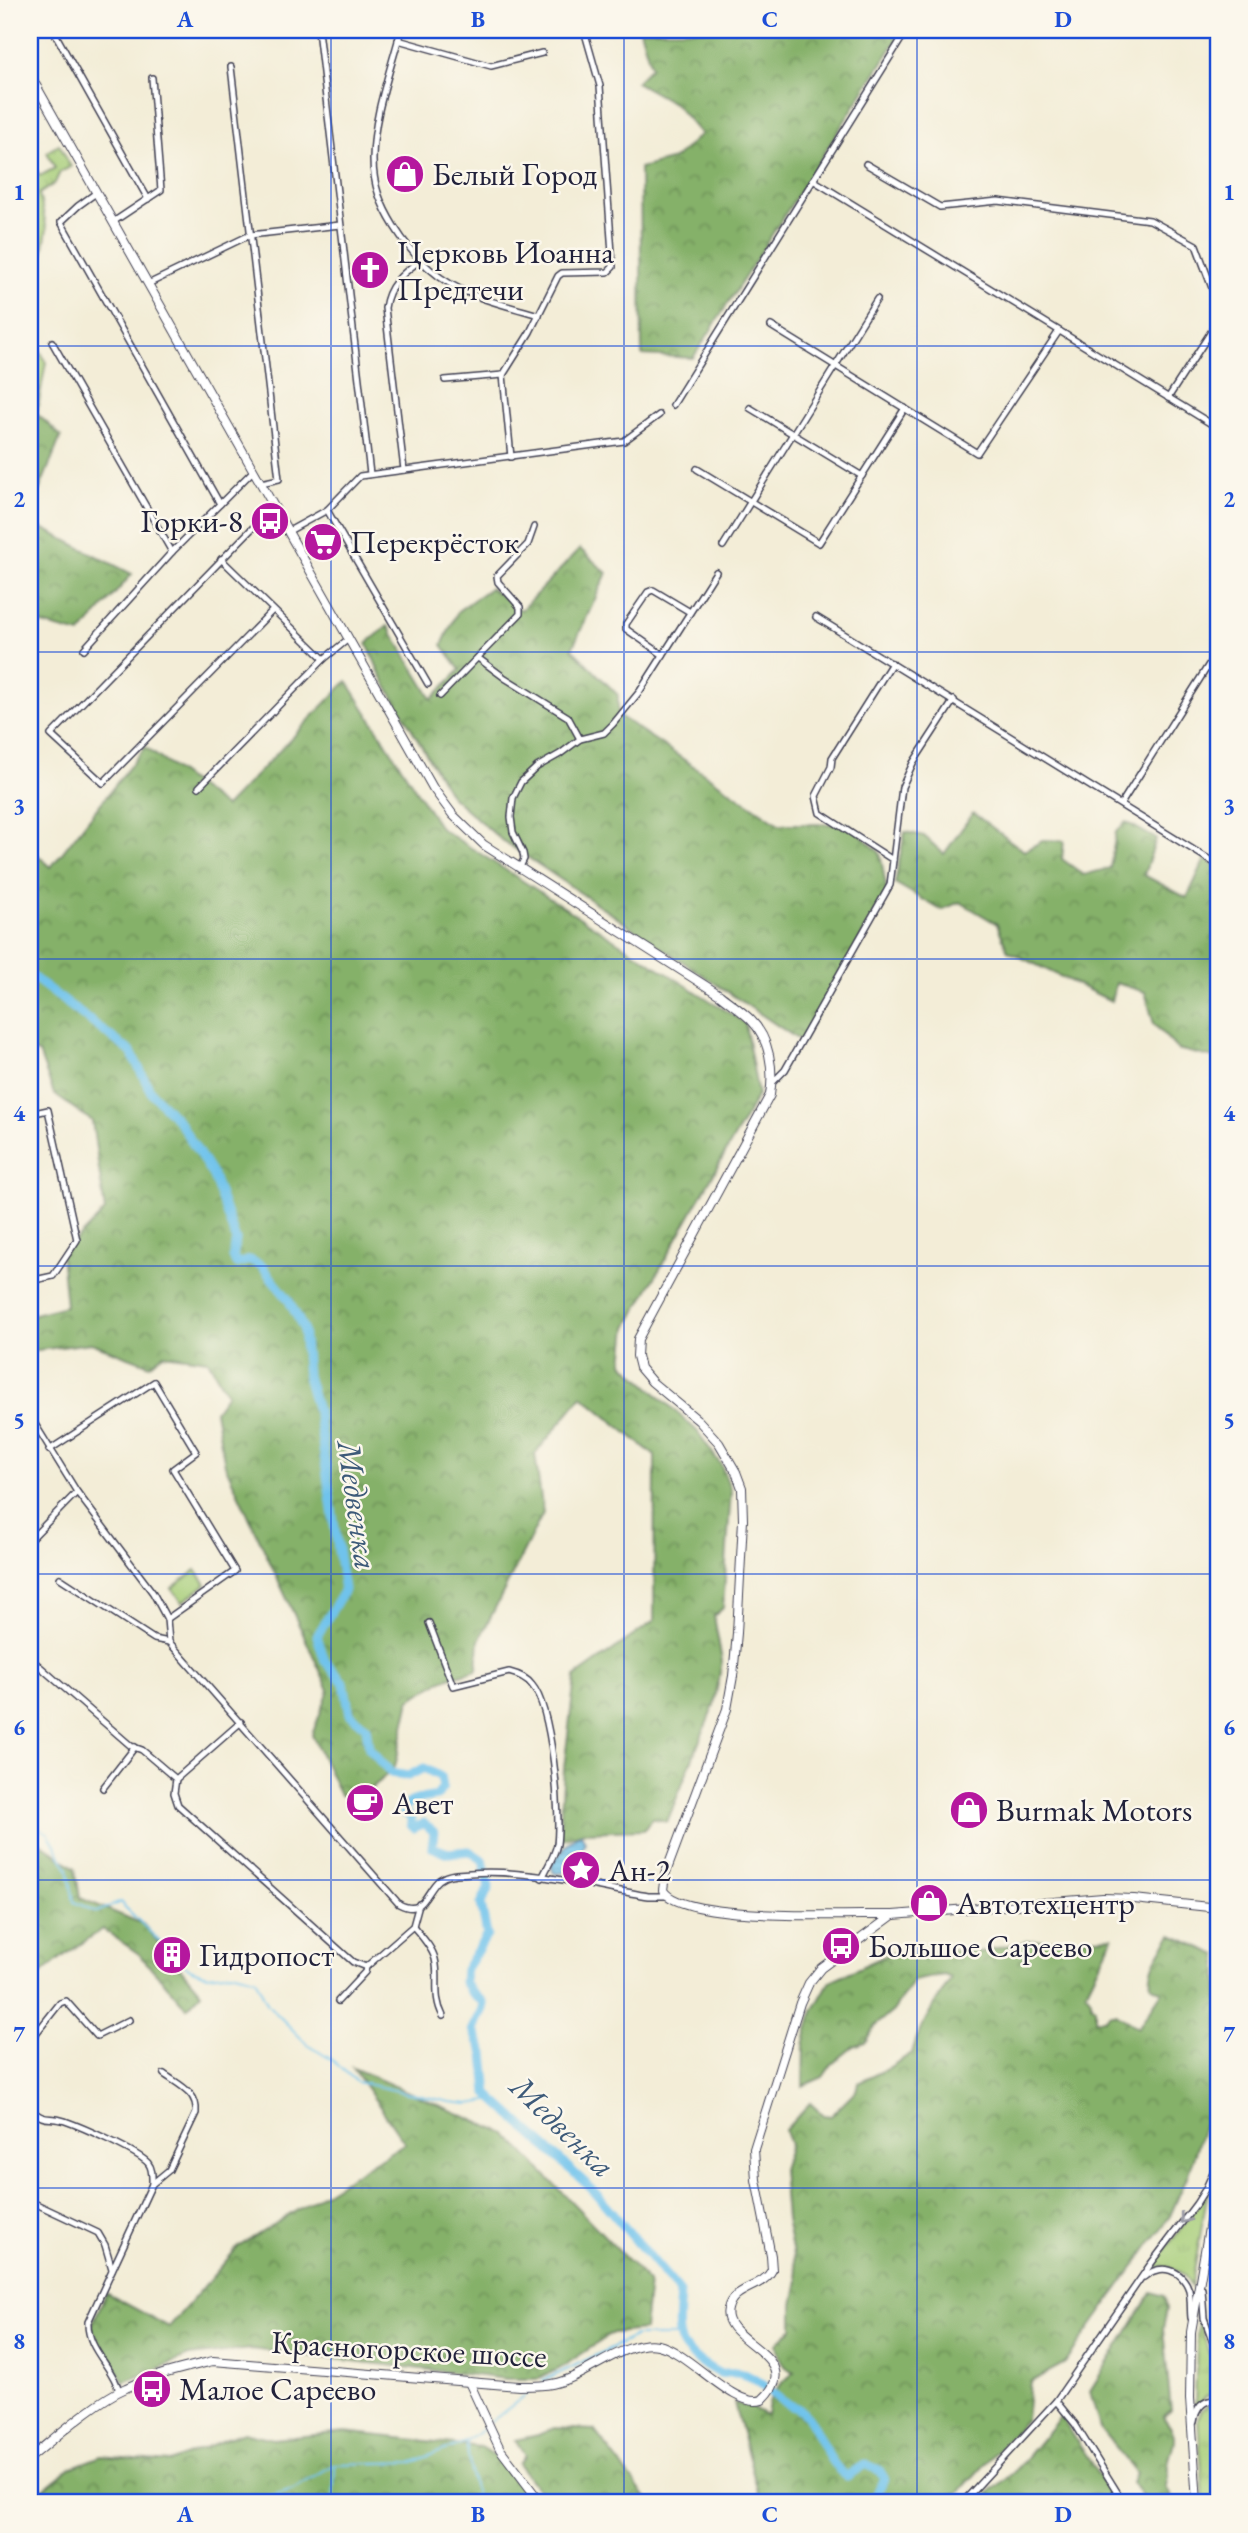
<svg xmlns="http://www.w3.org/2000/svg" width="1248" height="2533" viewBox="0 0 1248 2533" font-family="'EB Garamond',serif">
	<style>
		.grass { fill: url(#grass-tufts); stroke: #64785a; stroke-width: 2 }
		.forest { fill: url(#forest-crowns); stroke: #546a52; stroke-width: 2 }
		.garden { fill: #a7ce79; stroke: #64785a; stroke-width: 2 }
		.water { fill: url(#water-rules); stroke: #487294; stroke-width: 2 }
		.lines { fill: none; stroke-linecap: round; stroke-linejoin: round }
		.stream { stroke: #6fc3ec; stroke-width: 2 }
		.river { stroke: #6fc3ec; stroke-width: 9 }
		.street-casing { stroke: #414052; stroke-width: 8 }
		.secondary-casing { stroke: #414052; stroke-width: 10 }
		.street { stroke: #fff; stroke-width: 5 }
		.secondary { stroke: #fff; stroke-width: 8 }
		.oneway { stroke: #9c9ca7 }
		.grid { fill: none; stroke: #1d4ed8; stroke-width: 2; stroke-opacity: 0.55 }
		.labels { text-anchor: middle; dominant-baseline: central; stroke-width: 5; stroke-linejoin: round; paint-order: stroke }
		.poi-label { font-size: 32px; fill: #22223b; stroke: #fbf7ec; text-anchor: start }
		.street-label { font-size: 32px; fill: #22223b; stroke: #fbf7ec }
		.water-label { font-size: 33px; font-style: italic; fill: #3d5a79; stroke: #fbf7ec }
		.neatline { fill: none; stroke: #1d4ed8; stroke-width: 2.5 }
		.grid-label { font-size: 23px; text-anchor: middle; font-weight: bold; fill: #1d4ed8 }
	</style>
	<defs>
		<pattern id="grass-tufts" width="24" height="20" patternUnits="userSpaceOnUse" patternTransform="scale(1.75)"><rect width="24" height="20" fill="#a7ce79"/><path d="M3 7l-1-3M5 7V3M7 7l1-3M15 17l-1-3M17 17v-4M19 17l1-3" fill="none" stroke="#8fb16a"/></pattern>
		<pattern id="forest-crowns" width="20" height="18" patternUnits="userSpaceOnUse" patternTransform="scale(1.75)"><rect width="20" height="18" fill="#85b169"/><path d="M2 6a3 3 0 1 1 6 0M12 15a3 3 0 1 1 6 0" fill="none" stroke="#6c9058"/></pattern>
		<pattern id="water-rules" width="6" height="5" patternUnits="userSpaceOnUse" patternTransform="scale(1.75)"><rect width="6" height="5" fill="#6fc3ec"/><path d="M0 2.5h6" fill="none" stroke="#60a7cb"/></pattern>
	</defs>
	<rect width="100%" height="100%" fill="#fbf7ec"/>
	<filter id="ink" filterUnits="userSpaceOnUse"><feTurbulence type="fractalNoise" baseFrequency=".0143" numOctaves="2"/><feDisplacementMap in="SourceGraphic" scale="14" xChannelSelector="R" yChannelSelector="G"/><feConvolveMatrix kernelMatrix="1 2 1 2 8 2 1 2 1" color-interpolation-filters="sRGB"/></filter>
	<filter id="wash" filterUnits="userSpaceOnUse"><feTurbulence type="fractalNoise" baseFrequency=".00686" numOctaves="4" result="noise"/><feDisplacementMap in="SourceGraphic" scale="28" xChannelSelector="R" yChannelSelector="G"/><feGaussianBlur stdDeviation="1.57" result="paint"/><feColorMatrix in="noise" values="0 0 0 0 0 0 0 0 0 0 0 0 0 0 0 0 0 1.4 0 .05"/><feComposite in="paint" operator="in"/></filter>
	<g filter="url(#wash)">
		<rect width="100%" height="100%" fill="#f3edd7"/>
		<g class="grass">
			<path d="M59,144l12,23 -11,5 -5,11 -16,11 8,35 -17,102 16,31 -5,28 -11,-7v-110l7,-50 -7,-18v-45l10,16 15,-8 -8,-16z"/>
			<path d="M1208,2191l-17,97c-6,-18 -21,-25 -39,-20z"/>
			<path d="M1198,2310l5,25 15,38v22l-12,1 -11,11z"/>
			<path d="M1214,2402l4,1v100h-14l-6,-85 4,-9z"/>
		</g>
		<g class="forest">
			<path d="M640,30h263l-210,328 -51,-3 -2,-187 34,-9 27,-25 -26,-30 -39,-22 15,-15z"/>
			<path d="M30,383l11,7 -4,24 24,22 -30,75 3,13 98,50 -52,60 -50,-13v-34l2,-5 -2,-1z"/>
			<path d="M580,549l27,24 -35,76 46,46v20l161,109h70l31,29 7,38 -85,151 -303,-204 -49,-43 -70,-121 -13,-31 21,-17 44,73 28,-29 -18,-25 16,-34 32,-23 31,22z"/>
			<path d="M347,681l93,147 305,195 13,72 -131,232 -4,36 74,68 24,34 10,26 -8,117 -9,8 8,45 -8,44 -47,117 -15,-4 -8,12 -59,2 -26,8 5,-72 11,-91 79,-56 1,-165 -73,-60 -47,58 8,59 -64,127 -2,30 -35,10 -32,20 -15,67 -37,34 -18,-6 -28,-60 17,-45 -104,-225 -10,-54 12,-17 -19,-34 -45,-6 -13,11 -59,-22 -61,8v-36l36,-9 -5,-51 44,-44 -13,-90 -38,-27 -15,-41 -9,-2v-203l21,19 94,-120 80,60z"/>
			<path d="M973,813l51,38 20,-11 20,1 -2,18 22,16 26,-7 6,-36 10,-10 30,17 -12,36 43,23 18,-39 13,9v191l-41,-10 -23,-25 -9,-32 -29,-9 -5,18 -103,-50 -11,-27 -37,-22 -19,8 -46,-27 10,-51 19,4 20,18z"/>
			<path d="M30,1835l45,33 5,30 63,26 58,69 -14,15 -48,-54 -36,-25 -37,25 -36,29z"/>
			<path d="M1172,1935l46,20v126l-31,96 -17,39 -105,147 -35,19 -4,37 -66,72 -18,12h-17l-6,-2 -4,2h-154l-27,-100 16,4 17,8 2,-13 9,-15 16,-15c-13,-6 -15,-15 -17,-29l16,-15v-24l5,-24 -12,-61 -4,-50 8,-24 -5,-15 25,-27 13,12 8,1 25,-25 2,-8 27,-13 27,-17c7,-28 25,-51 39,-75l-7,-3 -31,6 -20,30 -18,15 -10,16 -11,4 -22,18 -9,13 -20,9 1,-41 9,-34 17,-30 59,-27 47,-5 45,3 47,-11 85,-4 -27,55 5,7v6l4,2v12h9l5,-5h7l22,14 24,-36 -11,-7c-3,-18 11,-36 21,-50z"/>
			<path d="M353,2068l153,66 143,148 -5,48 -31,3 -54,36 -20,10h-32l-256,-30 -62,7 -65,26 -33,-55 15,-34 63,34 69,-80 167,-104z"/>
			<path d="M1152,2292l12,4 3,12 -4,21 8,81 -8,7c18,22 10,22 5,47 -1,8 1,13 -2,22l7,14 -2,3h-25l-14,-21 4,-9 -36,-45 -10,-37z"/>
			<path d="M1061,2416l55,87h-138l36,-31z"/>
			<path d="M554,2428l40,2 56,73h-102l-30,-39 7,-8 -10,-16 23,-5z"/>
			<path d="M243,2432l30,7 72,-7 136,15 19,12 34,44h-504v-3l40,-32 31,-12 69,6z"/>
		</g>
		<path class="garden" d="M196,1570l10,14 -24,18 -10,-14z"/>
		<path class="water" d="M581,1834l4,8c-7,16 -11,34 -31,31l-3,-6c7,-12 17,-28 30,-33z"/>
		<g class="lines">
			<g class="stream">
				<path d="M30,1823l18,10 20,36 6,33 23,10 23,-10 46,46 3,7 23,15 16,5 24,-3 23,6 13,27 40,40 24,15 25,22 93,20 19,2 25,-4"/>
				<path d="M543,2381l93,-45h42"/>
				<path d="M491,2422l41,-32"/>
				<path d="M466,2442l10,61"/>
				<path d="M240,2503l14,-2 39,-12 42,-25 78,-2 53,-20 21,-16"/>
				<path d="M333,2503l2,-37"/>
			</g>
			<path class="river" d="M30,975l101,77 20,40 29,31 33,53 23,64 -3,17 3,7 14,-4 12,6 26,33 15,29 4,48 11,38 26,176 -27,46 8,25 19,22 6,31 16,13 3,21 22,25 17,3 16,-8 17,9 2,10 -6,9c-12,3 -33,2 -33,17l7,4v8l3,3 10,-5 10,9 -2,15 16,6 21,-2 14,9 6,27 -8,17 6,31 -22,35 -1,12 7,10 12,10v7l-10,20 11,24 4,41 104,95 88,103c-3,51 -7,55 40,82 30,-6 40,10 61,26 10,8 16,4 27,18 12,17 21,48 39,58l18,-12 14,6 5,8 -7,16 3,9"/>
		</g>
	</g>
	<g filter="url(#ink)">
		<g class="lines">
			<g class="street-casing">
				<g id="street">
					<path d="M53,30l95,169"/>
					<path d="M318,30l52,444"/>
					<path d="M401,30c-11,42 -28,86 -28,130 0,25 8,45 21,66 39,63 78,70 145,89"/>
					<path d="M398,40l93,26 51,-13"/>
					<path d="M231,67l48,412 -18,4"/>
					<path d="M866,164l74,43 58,-6 152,19 46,25 22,59"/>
					<path d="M813,180l405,248"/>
					<path d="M96,193l-18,13 -17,16 159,282"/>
					<path d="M113,222l48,-32 -9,-112"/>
					<path d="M148,284l102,-49 90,-10"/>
					<path d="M771,326l206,127 82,-122"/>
					<path d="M52,342l120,210"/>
					<path d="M445,380l58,-5"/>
					<path d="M1168,398l50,-77"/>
					<path d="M673,405l234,-375"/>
					<path d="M750,408l112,68"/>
					<path d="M511,457l-8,-82 27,-43 28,-56 4,-3 46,-1 5,-5 -13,-181 -16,-56"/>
					<path d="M697,469l122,74 86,-135"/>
					<path d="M404,470l-19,-162c3,-23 17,-34 34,-47"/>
					<path d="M287,532l40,-22"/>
					<path d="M723,546l154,-247"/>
					<path d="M221,559l103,100"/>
					<path d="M272,611l-169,172 -52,-48 222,-228"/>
					<path d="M816,617l402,248"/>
					<path d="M84,649l88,-97 81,-81"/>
					<path d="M663,655l-37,-26v-5l22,-32 5,-2 37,22"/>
					<path d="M478,658l27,20 63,39 12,22"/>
					<path d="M892,663l-60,95 -1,9 -15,29 4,17 73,47"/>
					<path d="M428,684l-101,-174 33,-34 264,-35 35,-26"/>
					<path d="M440,696l80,-82v-7l-22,-25 -1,-6 31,-32 6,-17"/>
					<path d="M199,787l125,-128 23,-19"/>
					<path d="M1121,804l97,-154"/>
					<path d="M519,869l5,-10 -1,-6 -10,-21 -2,-15 2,-19 8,-16 16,-15 23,-13 20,-15 24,-6 9,-9 27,-33 76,-119"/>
					<path d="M773,1082l12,-12 105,-185 12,-98 11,-24 41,-63"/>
					<path d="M30,1114l18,-4 29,130 -24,36 -23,5"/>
					<path d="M30,1416l47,76 76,101 14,26 2,23 230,262c25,13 26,-12 40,-24 9,-7 21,-6 31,-7 54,-5 124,14 178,23h18"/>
					<path d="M49,1450l105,-68 42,70 -23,17 62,102 -68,48"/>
					<path d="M30,1540l47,-48"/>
					<path d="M60,1578l94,61 15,3"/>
					<path d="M429,1623l24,63 56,-14c8,2 18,6 23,13 20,23 29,128 25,159 -2,11 -10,24 -15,34"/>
					<path d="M30,1658l101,88 11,4 34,29 65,-57"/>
					<path d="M176,1779l-2,14 4,12 175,157 13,5 47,-41 6,-22"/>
					<path d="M103,1788l32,-41"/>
					<path d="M413,1926c8,10 19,21 22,33 5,20 -3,36 8,57"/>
					<path d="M338,2001l27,-29 1,-5"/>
					<path d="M30,2041l30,-38 6,-2 31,35 32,-16"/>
					<path d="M30,2109c18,15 17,6 35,12 17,6 72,30 83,42 5,6 4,14 4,21l-64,138c-1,28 25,44 31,69"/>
					<path d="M152,2184l17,-14 27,-57c2,-21 -17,-28 -32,-39"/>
					<path d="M30,2201l68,32 7,12 7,24"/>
					<path d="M1144,2277c17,-14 38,-8 45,13 2,9 1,19 2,28"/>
					<path d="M1202,2289l2,29 14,38"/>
					<path d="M1056,2401l19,23 49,79"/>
					<path d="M1194,2422c2,-14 9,-23 24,-22"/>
					<path d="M962,2503l94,-102 94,-136 46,-61 10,-16 12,-27"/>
				</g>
			</g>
			<g class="secondary-casing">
				<g id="secondary">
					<path d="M30,75l403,713 20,27 31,30 236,150c10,8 22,16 31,25 19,19 23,50 19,75l-132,244 -1,17 3,12 12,14 47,39 20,22 17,29 6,16 1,32 -6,113 -4,43 -6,33 -62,166 -2,15c18,33 190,24 230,25"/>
					<path d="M469,2382l31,67 41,54"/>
					<path d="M30,2458c26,-21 66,-57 96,-70 27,-13 58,-20 87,-27l306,25c14,0 30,0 44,-5 28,-9 65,-42 95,-36 30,6 77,65 104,55 47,-44 -43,-58 -34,-91 5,-23 34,-20 44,-39l-1,-14 -15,-76 -2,-31 46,-146 9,-20 12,-15 72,-53 210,-17 31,1 84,9"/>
					<path d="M1197,2503l-7,-105 1,-66 27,-156"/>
				</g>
			</g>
			<use href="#street" class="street"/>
			<use href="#secondary" class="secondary"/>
		</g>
		<defs><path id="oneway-chevron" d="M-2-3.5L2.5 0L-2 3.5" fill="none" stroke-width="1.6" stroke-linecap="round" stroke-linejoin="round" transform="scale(1.75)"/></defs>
		<use class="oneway" href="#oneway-chevron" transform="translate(1184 2219) rotate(127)"/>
	</g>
	<path class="grid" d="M331,30v2473M624,30v2473M917,30v2473M30,346h1188M30,652h1188M30,959h1188M30,1266h1188M30,1574h1188M30,1880h1188M30,2188h1188"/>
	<defs>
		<g id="shop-disc" transform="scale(2.0125)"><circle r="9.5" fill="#b5179e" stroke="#fbf7ec"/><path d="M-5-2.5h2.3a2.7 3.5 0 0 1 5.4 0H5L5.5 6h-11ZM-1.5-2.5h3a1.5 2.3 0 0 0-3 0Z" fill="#fff"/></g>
		<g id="church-disc" transform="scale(2.0125)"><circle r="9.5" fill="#b5179e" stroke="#fbf7ec"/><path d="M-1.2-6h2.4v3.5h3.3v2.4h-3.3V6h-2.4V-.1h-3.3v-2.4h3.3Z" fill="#fff"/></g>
		<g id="bus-disc" transform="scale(2.0125)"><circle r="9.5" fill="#b5179e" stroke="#fbf7ec"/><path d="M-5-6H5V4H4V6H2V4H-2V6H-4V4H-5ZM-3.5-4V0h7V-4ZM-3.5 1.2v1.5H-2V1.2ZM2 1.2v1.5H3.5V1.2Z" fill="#fff"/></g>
		<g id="supermarket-disc" transform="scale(2.0125)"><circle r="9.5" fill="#b5179e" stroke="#fbf7ec"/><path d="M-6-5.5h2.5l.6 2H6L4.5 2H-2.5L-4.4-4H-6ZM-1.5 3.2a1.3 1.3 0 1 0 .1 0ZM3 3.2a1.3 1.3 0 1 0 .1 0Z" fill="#fff"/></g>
		<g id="cafe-disc" transform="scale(2.0125)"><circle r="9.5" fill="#b5179e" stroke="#fbf7ec"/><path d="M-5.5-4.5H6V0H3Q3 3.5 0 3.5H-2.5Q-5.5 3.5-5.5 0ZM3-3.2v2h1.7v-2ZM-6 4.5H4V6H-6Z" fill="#fff"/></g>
		<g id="sight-disc" transform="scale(2.0125)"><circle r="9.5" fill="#b5179e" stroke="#fbf7ec"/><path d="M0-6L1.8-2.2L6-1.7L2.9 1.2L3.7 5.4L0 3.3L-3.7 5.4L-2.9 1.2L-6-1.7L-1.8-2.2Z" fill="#fff"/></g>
		<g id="building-disc" transform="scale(2.0125)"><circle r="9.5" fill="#b5179e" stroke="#fbf7ec"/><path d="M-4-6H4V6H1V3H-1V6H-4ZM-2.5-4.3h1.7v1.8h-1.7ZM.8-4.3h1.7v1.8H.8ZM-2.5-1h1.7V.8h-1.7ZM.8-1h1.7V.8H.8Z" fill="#fff"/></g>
	</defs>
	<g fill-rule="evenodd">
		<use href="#shop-disc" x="405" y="174"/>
		<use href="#church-disc" x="370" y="270"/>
		<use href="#bus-disc" x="270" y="521"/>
		<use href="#supermarket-disc" x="323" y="542"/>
		<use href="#cafe-disc" x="365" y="1803"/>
		<use href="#shop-disc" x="969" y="1810"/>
		<use href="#sight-disc" x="581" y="1870"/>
		<use href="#shop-disc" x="929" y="1903"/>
		<use href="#bus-disc" x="841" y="1946"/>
		<use href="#building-disc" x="172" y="1955"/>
		<use href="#bus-disc" x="152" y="2389"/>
	</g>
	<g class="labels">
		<g class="poi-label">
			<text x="432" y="174">Белый Город</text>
			<text x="397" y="252">Церковь Иоанна<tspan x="397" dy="37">Предтечи</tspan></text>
			<text x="243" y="521" text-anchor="end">Горки-8</text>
			<text x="350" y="542">Перекрёсток</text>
			<text x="392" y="1803">Авет</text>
			<text x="996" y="1810">Burmak Motors</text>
			<text x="608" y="1870">Ан-2</text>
			<text x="956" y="1903">Автотехцентр</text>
			<text x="868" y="1946">Большое Сареево</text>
			<text x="199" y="1955">Гидропост</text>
			<text x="179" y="2389">Малое Сареево</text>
		</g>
		<g class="street-label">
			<text transform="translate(409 2349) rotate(3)">Красногорское шоссе</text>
		</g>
		<g class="water-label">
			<text transform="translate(358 1505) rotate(82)">Медвенка</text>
			<text transform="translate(563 2126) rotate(44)">Медвенка</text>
		</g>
	</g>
	<rect width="1248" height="2533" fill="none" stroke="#fbf7ec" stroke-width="77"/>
	<rect x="38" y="38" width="1172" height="2456" class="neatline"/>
	<g class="grid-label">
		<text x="185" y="27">A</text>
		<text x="478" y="27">B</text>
		<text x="770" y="27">C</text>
		<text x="1063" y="27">D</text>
		<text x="19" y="200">1</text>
		<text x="1229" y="200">1</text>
		<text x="19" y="507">2</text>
		<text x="1229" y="507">2</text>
		<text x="19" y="814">3</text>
		<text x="1229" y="814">3</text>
		<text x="19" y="1121">4</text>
		<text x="1229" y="1121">4</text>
		<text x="19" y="1428">5</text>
		<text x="1229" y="1428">5</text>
		<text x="19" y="1735">6</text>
		<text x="1229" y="1735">6</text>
		<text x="19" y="2042">7</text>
		<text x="1229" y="2042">7</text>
		<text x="19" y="2349">8</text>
		<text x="1229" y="2349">8</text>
		<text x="185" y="2522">A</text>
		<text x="478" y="2522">B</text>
		<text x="770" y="2522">C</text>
		<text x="1063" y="2522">D</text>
	</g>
</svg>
